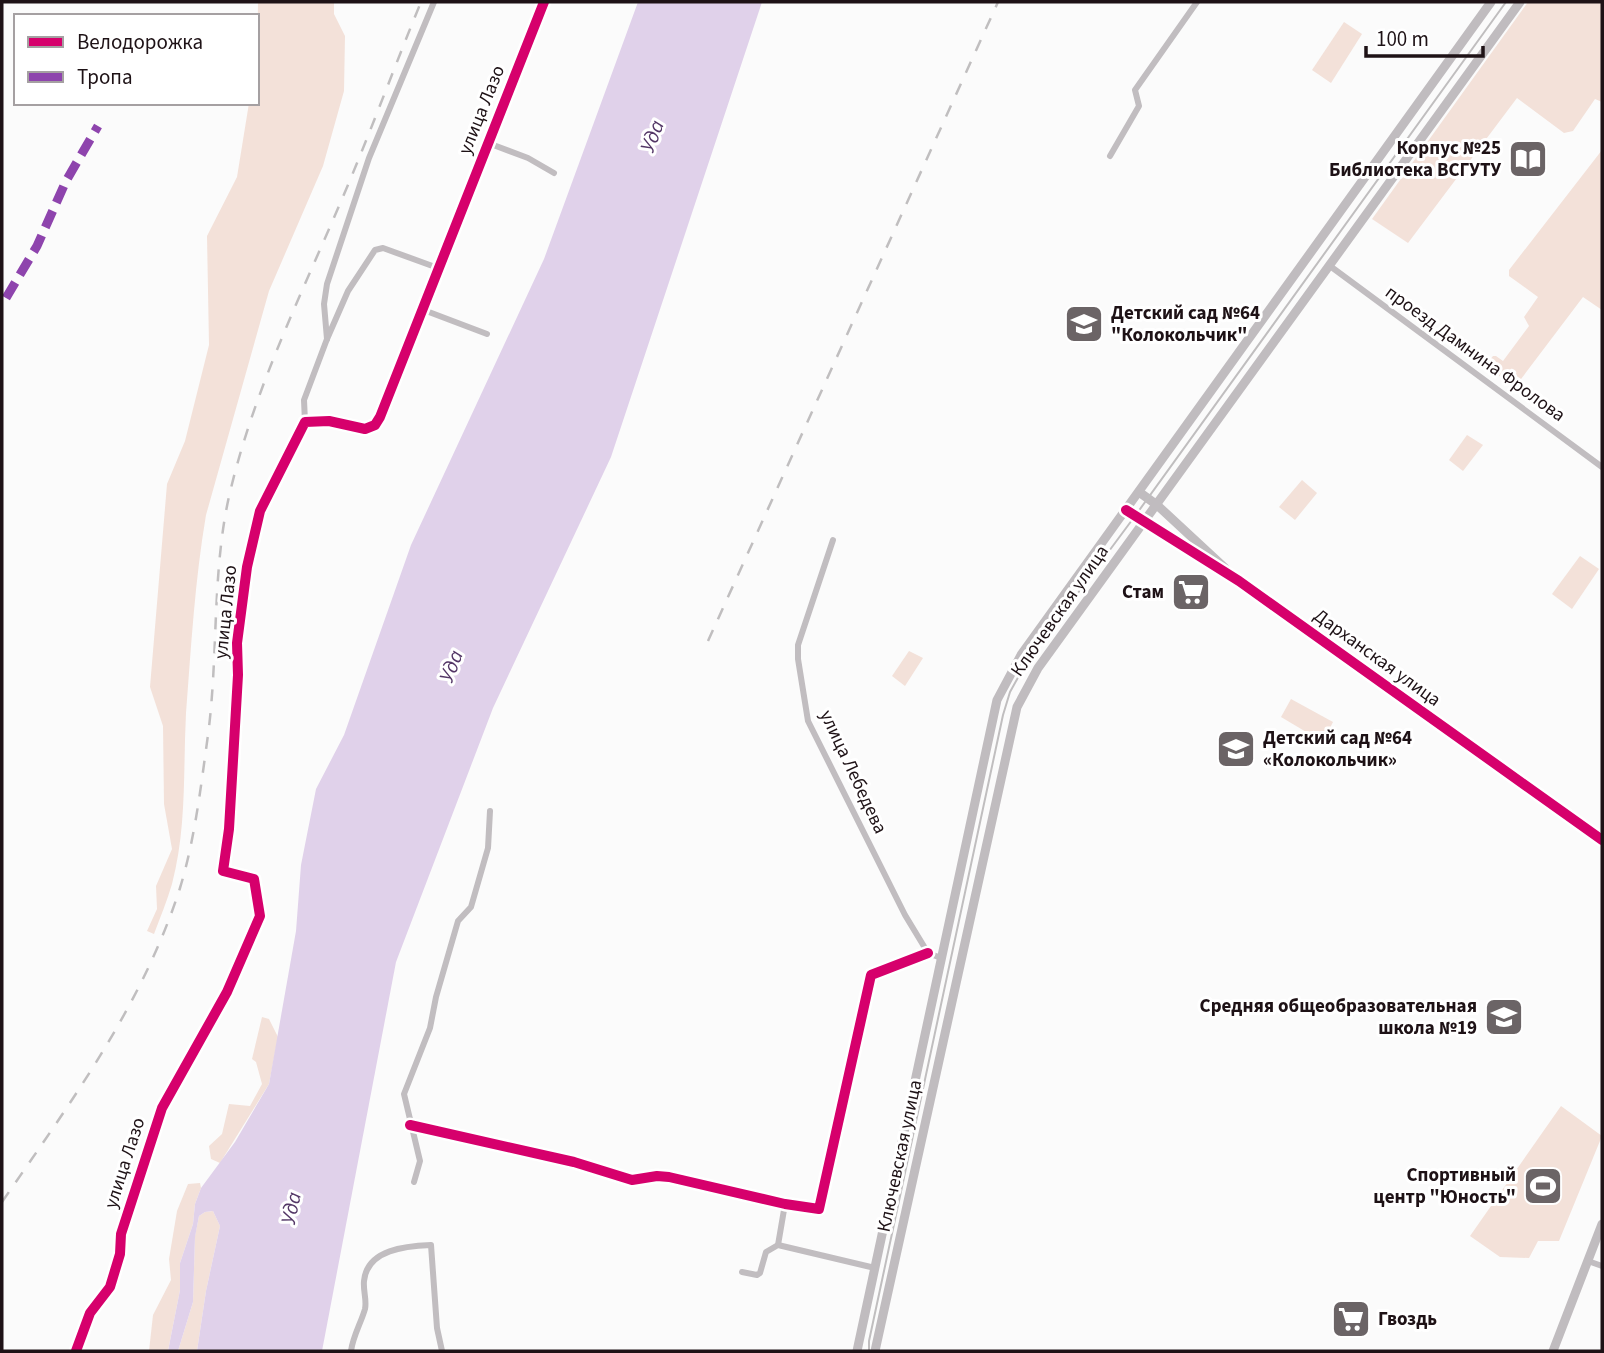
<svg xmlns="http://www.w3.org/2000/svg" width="1604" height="1353" viewBox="0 0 1604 1353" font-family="'Source Sans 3',sans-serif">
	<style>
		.green { fill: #f3e1d9 }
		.water { fill: #e0d1ea }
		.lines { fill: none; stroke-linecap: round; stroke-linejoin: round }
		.street { stroke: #c1bdc0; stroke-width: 6 }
		.secondary { stroke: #c0bcbf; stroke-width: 9 }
		.tram { stroke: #c0bebf; stroke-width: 2 }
		.rail { stroke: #c0bebf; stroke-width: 2.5; stroke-dasharray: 12 12; stroke-linecap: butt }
		.quiet { stroke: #8e44ad; stroke-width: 9; stroke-dasharray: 18 9; stroke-linecap: butt }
		.cycleway-casing { stroke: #fff; stroke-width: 15 }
		.cycleway { stroke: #d6006c; stroke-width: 10 }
		.labels { text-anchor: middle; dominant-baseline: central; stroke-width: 6; stroke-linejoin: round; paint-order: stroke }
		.street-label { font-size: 19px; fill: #1e1216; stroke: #fff }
		.poi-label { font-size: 19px; font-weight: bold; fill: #1e1216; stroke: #fff; text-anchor: end }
		.water-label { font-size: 21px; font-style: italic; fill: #533666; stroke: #fff }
	</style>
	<rect width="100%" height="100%" fill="#fbfbfb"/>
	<g class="green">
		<path d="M258,2h76v12l11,22 -1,55 -21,75 -54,125 -63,224c-11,64 -15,132 -20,198 -3,57 1,114 -14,171 -5,17 -12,34 -18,50l-7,-3 10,-22 -1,-23 16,-37 -8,-45 -1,-78 -13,-39 17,-203 18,-43 24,-96 -2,-109 30,-59 12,-74h8z"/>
		<path d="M1528,2h74v100l-7,-3 -22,32 -9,2 -47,-35 -109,145 -36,-24z"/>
		<path d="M1344,22l18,12 -31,49 -19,-13z"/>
		<path d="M1602,150v160l-19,-13 -68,90 -30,-21 8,-10h3l7,5 26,-35 -5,-9 14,-20 -29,-21v-6z"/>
		<path d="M1467,435l16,10 -20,26 -14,-11z"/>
		<path d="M1302,480l15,13 -22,27 -16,-13z"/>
		<path d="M1580,556l19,13 -27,40 -20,-15z"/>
		<path d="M909,651l14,7 -18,28 -13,-10z"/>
		<path d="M1291,699l42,23 -10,20 -42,-25z"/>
		<path d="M262,1017l7,2 9,18 -9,47 -49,79 -9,-4 -2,-13 13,-12 7,-30 21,2 12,-22 -6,-22 -4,-3z"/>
		<path d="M1561,1106l41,30 -43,105h-21l-9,17 -29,-1 -30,-21z"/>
		<path d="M200,1183l1,5 -6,16 -2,20 -13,39v27l-12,61h-19l4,-36 18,-35 -2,-21 8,-48 11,-27z"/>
		<path d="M213,1211l7,15 -14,65 -9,60h-19l15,-49 2,-66 4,-20 6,-4z"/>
	</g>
	<path class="water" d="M638,2h124l-151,455 -118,251 -97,254 -74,389h-125l9,-60 14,-65 -7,-15 -8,1 -6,4 -4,21 -2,65 -15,49h-10l12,-61v-27l13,-39 2,-20 6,-16 34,-46 34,-58 27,-153 5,-66 15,-76 28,-54 67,-190 133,-286z"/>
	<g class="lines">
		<g class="street">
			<path d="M488,143l40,15 26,15"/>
			<path d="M1110,156l29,-50 -4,-16 62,-88"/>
			<path d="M1330,266l272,201"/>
			<path d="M421,309l66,25"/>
			<path d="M327,339l-3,-35 3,-20 42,-126 65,-156"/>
			<path d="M305,422l24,-1 36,8 10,-4 5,-8 164,-415"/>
			<path d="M305,422l-1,-22 23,-61 21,-48 27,-41 8,-2 55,20"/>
			<path d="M833,540l-35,105v14l10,62 97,194 23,38 13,5"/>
			<path d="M410,1125l164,37 58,18 25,-4 12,1 116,27 34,5 52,-234 57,-22"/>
			<path d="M414,1182l6,-21 -16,-67 26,-66 6,-31 22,-76 13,-14 17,-59 2,-37"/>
			<path d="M778,1245l7,-41"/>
			<path d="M1588,1261l14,5"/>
			<path d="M742,1272l15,3 3,-2 6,-21 12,-7 97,23"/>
			<path d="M76,1351l14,-38 20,-26 10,-33 1,-20 41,-126 65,-116 33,-76 -6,-37 -31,-8 6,-42 9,-154 -1,-32 10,-76 13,-56 45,-89"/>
			<path d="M351,1351c2,-15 10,-28 14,-42 2,-9 -2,-18 -1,-28 3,-32 43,-35 67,-36l6,83 5,23"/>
		</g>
		<g class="secondary">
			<path d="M1139,492l18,13 68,63"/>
			<path d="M1126,510l113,71 363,259"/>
			<path d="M857,1351l140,-651 24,-45 470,-653"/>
			<path d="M875,1351l142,-644 21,-39 482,-666"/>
			<path d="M1553,1351l49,-127"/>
		</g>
		<path class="tram" d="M869,1351v-10l134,-626 7,-23 16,-29 109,-147 371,-514"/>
		<g class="rail">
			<path d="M708,641l290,-639"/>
			<path d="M2,1202c69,-100 141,-198 178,-314 15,-49 21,-103 28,-153 11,-83 3,-170 24,-251 24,-97 68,-187 107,-278 29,-67 54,-136 82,-204"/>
		</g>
		<path class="quiet" d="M6,298l31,-52 29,-65 32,-55"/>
		<g class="cycleway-casing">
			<g id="cycleway">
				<path d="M1126,510l113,71 363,259"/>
				<path d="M410,1125l164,37 58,18 25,-4 12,1 116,27 34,5 52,-234 57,-22"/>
				<path d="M76,1351l14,-38 20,-26 10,-33 1,-20 41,-126 65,-116 33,-76 -6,-37 -31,-8 6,-42 9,-154 -1,-32 10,-76 13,-56 45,-89 24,-1 36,8 10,-4 5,-8 164,-415"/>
			</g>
		</g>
		<use href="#cycleway" class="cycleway"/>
	</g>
	<defs>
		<g id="library-square" transform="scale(2.0125)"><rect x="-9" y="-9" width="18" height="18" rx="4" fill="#6b6466" stroke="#fff"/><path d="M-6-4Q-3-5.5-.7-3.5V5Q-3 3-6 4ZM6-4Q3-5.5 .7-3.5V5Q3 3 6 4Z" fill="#fff"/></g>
		<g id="school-square" transform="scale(2.0125)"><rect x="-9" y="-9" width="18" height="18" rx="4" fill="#6b6466" stroke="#fff"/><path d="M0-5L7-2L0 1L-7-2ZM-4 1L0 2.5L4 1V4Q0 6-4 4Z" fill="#fff"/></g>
		<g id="supermarket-square" transform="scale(2.0125)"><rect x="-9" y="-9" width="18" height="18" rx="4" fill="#6b6466" stroke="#fff"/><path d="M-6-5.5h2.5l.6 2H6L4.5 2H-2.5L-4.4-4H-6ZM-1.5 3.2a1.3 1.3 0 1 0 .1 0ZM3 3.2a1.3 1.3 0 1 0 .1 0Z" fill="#fff"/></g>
		<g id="stadium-square" transform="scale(2.0125)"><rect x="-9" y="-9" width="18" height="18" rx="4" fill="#6b6466" stroke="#fff"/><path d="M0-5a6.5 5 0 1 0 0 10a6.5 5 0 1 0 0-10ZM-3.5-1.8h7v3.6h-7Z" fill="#fff"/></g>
	</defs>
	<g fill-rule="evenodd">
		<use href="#library-square" x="1528" y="159"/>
		<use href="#school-square" x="1084" y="324"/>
		<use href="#supermarket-square" x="1191" y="592"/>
		<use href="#school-square" x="1236" y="749"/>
		<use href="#school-square" x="1504" y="1017"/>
		<use href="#stadium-square" x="1543" y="1186"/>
		<use href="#supermarket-square" x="1351" y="1319"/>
	</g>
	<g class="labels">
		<g class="street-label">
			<text transform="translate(482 110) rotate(-68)">улица Лазо</text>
			<text transform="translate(1475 354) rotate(36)">проезд Дамнина Фролова</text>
			<text transform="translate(1060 611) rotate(-55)">Ключевская улица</text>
			<text transform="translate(226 612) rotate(-84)">улица Лазо</text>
			<text transform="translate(1377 658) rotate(36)">Дарханская улица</text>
			<text transform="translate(853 772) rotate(65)">улица Лебедева</text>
			<text transform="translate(900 1156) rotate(-78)">Ключевская улица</text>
			<text transform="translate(125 1163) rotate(-72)">улица Лазо</text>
		</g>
		<g class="poi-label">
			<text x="1501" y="148">Корпус №25<tspan x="1501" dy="22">Библиотека ВСГУТУ</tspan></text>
			<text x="1111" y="313" text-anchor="start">Детский сад №64<tspan x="1111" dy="22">"Колокольчик"</tspan></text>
			<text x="1164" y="592">Стам</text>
			<text x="1263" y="738" text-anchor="start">Детский сад №64<tspan x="1263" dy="22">«Колокольчик»</tspan></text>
			<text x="1477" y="1006">Средняя общеобразовательная<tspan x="1477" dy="22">школа №19</tspan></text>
			<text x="1516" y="1175">Спортивный<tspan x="1516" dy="22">центр "Юность"</tspan></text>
			<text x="1378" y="1319" text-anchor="start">Гвоздь</text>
		</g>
		<g class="water-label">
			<text transform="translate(652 136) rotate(-69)">Уда</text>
			<text transform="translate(451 666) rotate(-69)">Уда</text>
			<text transform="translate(291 1208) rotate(-78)">Уда</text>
		</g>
	</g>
	<rect width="1604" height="1353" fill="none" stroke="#1e1216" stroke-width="7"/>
	<rect x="14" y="14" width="245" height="91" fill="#ffffff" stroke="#a5a0a2" stroke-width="2"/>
	<rect x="28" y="37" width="35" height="10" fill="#d6006c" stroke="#a5a0a2" stroke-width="2"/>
	<text x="77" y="49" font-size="21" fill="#1e1216">Велодорожка</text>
	<rect x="28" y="72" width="35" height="10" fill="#8e44ad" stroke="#a5a0a2" stroke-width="2"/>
	<text x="77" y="84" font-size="21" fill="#1e1216">Тропа</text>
	<path d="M1366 46v10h117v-10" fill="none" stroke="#1e1216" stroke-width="3.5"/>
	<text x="1376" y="46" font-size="21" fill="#1e1216" stroke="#ffffff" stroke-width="5" paint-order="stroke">100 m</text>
</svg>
